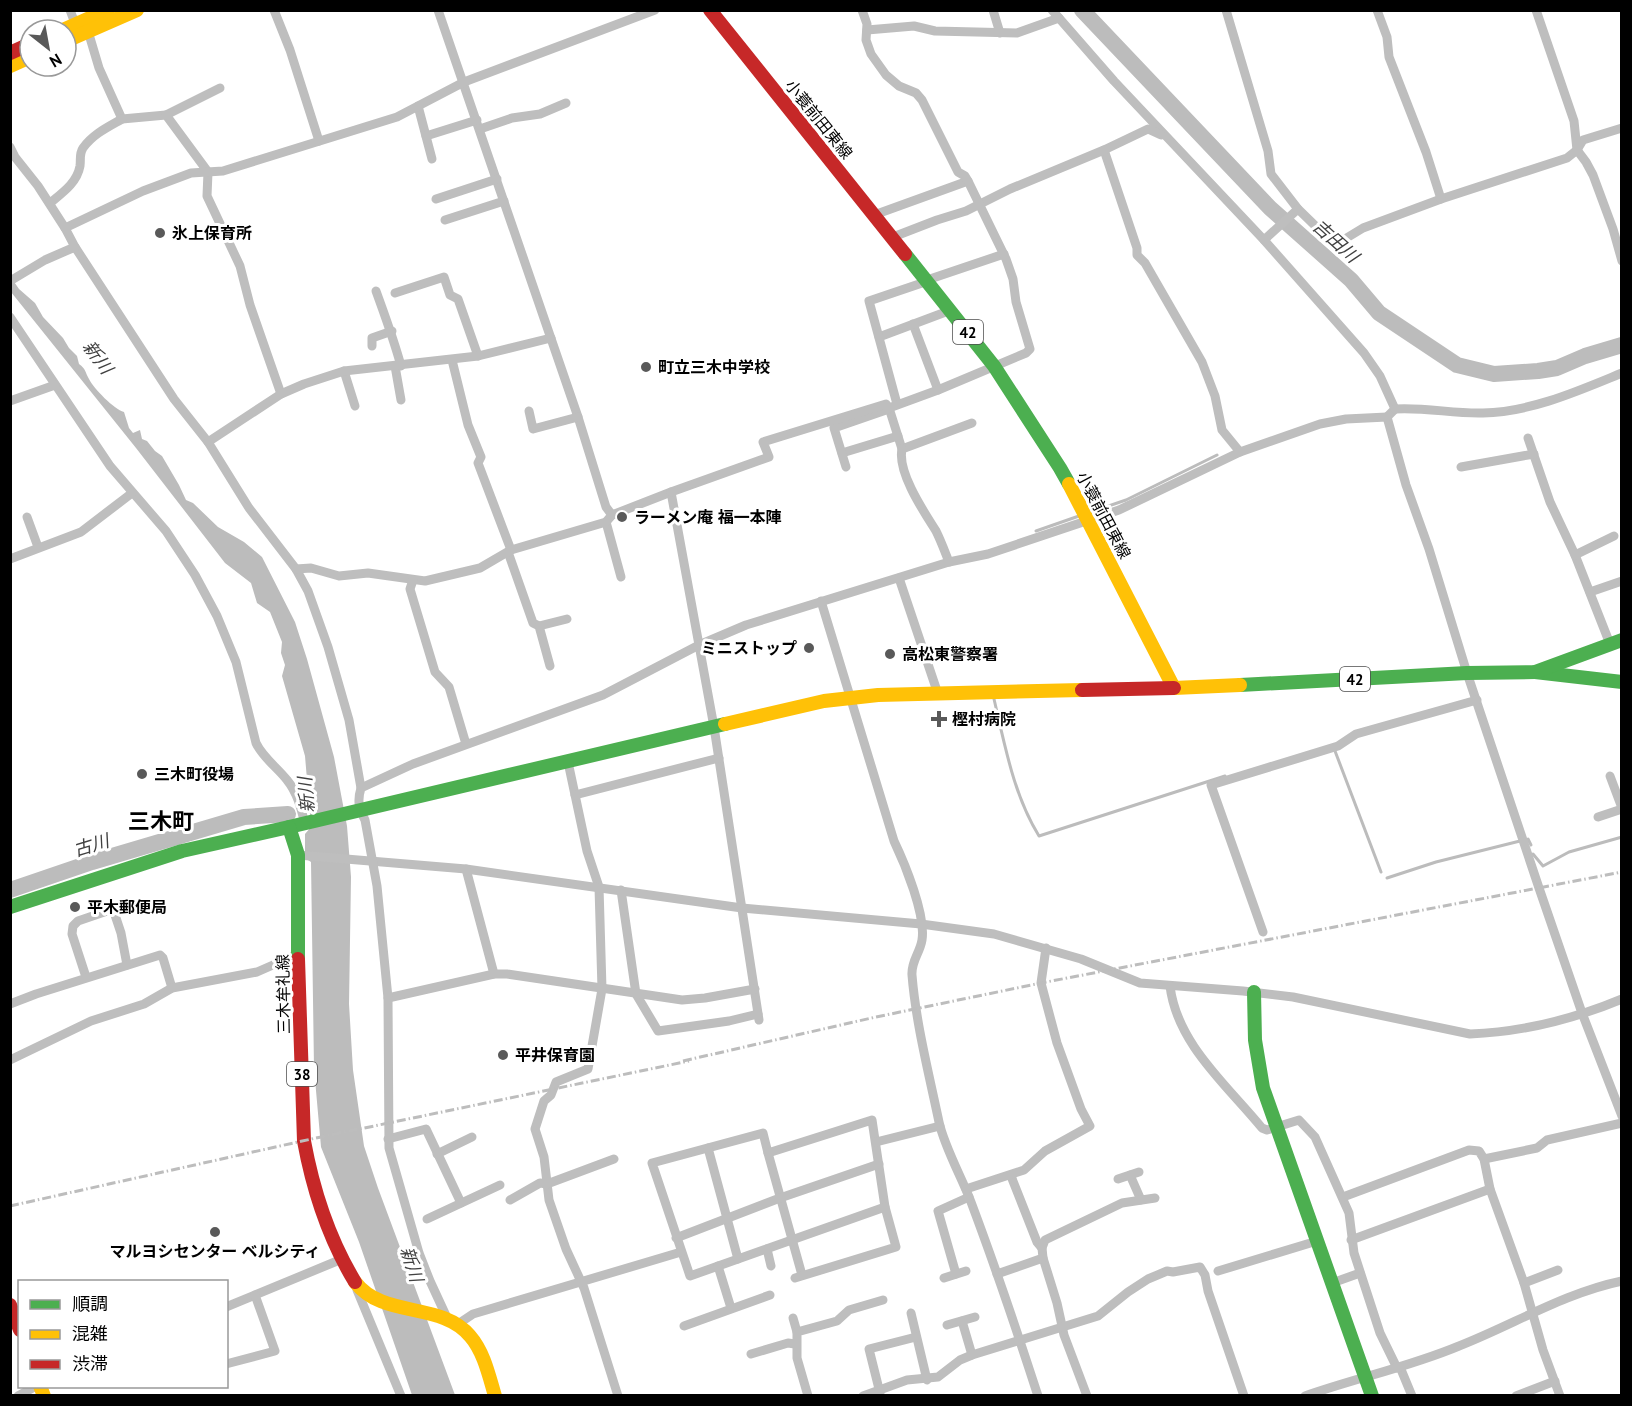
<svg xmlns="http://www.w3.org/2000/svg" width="1632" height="1406" viewBox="0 0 1632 1406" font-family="'PT Sans','Noto Sans JP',sans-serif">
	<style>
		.water { fill: #bcbcbc }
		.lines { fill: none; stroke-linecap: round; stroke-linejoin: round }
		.stream { stroke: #bcbcbc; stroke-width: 3 }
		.river { stroke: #bcbcbc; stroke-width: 16 }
		.street { stroke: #bebebe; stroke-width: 9 }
		.fast { stroke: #4caf50; stroke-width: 14 }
		.slow { stroke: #ffc107; stroke-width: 14 }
		.jam { stroke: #c62828; stroke-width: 14 }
		.rail { stroke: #bdbdbd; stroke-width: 3; stroke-dasharray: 9 3 1.5 3; stroke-linecap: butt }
		.poi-dot { fill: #595959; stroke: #fff; stroke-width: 2 }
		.labels { text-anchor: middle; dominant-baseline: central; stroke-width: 6; stroke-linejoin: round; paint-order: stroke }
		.shield { fill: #fff; stroke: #4c4c4c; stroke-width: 1.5 }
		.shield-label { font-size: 15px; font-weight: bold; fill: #000 }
		.street-label { font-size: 16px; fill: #000; stroke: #fff }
		.poi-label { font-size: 16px; font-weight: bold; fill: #000; stroke: #fff; text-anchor: start }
		.water-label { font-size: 18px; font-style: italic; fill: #414141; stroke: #fff }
		.district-label { font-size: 22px; font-weight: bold; fill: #000; stroke: #fff }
	</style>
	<rect width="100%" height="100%" fill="#fff"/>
	<path class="water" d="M10,276l9,13 16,14 8,14 20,21 6,10 8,8 2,8c7,5 6,8 10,15 5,10 25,30 35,33l5,16 4,5 7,-3 2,9 5,2 8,10 7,5 17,29 7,15 7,3 25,24 26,15 18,15 33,65 12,37 27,98 13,69 4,51 -2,127 4,66 11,76 14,42 77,207h-43l-53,-153 -38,-95 -7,-79 -3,-206 -6,-4v-24l6,-7 -6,-71 -23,-80 3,-11 -4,-12 1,-11 -12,-30 -13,-9 -6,-20 -26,-20 -89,-115 -125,-156z"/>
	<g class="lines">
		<g class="stream">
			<path d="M1088,513l38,-13 91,-45"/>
			<path d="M1036,531l43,-15"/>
			<path d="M994,699c11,47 20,97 45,137l186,-60"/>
			<path d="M1335,751l46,121"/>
			<path d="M1528,839l3,6"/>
			<path d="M1533,854l10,12 26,-14 53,-15"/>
			<path d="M1387,878l49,-16 84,-21"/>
		</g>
		<g class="river">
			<path d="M1082,10l188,198 81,72 28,33 78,52 37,9 44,-3 19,-3 28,-12 37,-11"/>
			<path d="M10,890l82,-28 152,-45 44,-3"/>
		</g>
		<g class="street">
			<path d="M70,10l3,8 15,13 11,37 23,51 44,-4 42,57 -1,24 33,70 10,39 31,89"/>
			<path d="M274,10l16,40 29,91"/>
			<path d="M438,10l140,407 28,90 6,8 59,-23 43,235 45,293"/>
			<path d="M993,10l7,23"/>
			<path d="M1052,10l62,71 150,159 100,113 16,23 15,33 -8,8 19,68 23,64 38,124 72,215 43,125 40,103"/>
			<path d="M1226,10l42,141 3,23 27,35 37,36 28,-17 78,-29 126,-41 10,-8 6,-10 39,-12"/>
			<path d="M1377,10l10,27 2,20 37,95 15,47"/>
			<path d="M1536,10l38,111 3,29 9,12 7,13 20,54 9,32"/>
			<path d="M867,30l47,-4 21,5 82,2 42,-15"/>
			<path d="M418,106l14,53"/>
			<path d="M166,115l54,-27"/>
			<path d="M480,129l32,-11 28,-4 26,-11"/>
			<path d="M426,136l51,-16"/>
			<path d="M10,147l5,10 23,29 27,42"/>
			<path d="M1104,150l33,98v7l8,8 57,99 13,34 7,34 18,22"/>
			<path d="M436,199l61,-20"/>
			<path d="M50,203c12,-10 27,-20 30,-37 1,-7 -1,-12 3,-18 10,-14 25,-21 39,-29"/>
			<path d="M874,215l94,-34"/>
			<path d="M445,220l59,-19"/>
			<path d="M893,237l44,-17 29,-9 44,-22 94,-39 44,-21 13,6"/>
			<path d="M1264,240l34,-31"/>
			<path d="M75,247l99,152 34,43 41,66 47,61 12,22 20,56 21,73 12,68"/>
			<path d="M927,280l77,-26"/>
			<path d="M10,281l35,-21 30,-13 -10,-19 78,-37 48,-18 32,-2 174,-54 67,-35 191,-72"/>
			<path d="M376,291c9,25 18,49 25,75"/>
			<path d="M395,293l49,-16 6,18 8,4 20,57"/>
			<path d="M10,317l100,149 56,65 29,44 22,41 19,46 20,81c7,15 21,24 31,37 10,12 14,28 18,44"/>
			<path d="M913,324l25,66"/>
			<path d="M879,337l72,-27"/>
			<path d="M372,346v-8l20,-7"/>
			<path d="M452,360l16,65 13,32 -3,6 33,87"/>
			<path d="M395,366l6,34"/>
			<path d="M344,371l11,35"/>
			<path d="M10,401l45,-16"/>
			<path d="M897,404l-28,-103 59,-20"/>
			<path d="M889,408l13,41 70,-26"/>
			<path d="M1395,409c30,-2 59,5 88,4 48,-1 95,-22 139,-40"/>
			<path d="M529,411l4,18 45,-12"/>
			<path d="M1528,438l22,64 25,53 35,89"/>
			<path d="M208,442l73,-48 23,-10 40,-13 134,-15 73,-18"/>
			<path d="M902,449c-5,23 22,63 34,82 5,10 9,21 13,31"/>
			<path d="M842,453l56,-17"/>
			<path d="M846,467l-12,-39 55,-19"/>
			<path d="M1461,467l73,-13"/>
			<path d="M671,492l98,-35 -6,-15 123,-38 3,4 49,-18 88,-37 4,-4 -14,-47 -3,-23 -7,-20 -38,-78 -3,-5 -7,-4 -36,-72 -6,-7 -17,-7 -13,-11 -15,-21 -5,-14 1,-16 -5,-14"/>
			<path d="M27,517l11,30"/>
			<path d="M606,522l15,55"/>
			<path d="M508,552l25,71 6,3 11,40"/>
			<path d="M1575,555l39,-19"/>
			<path d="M10,559l71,-27 51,-39"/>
			<path d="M296,569l15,-1 28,8 29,-3 57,8 55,-13 31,-18 95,-28 6,-7"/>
			<path d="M899,578l39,116"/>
			<path d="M413,580l-3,9 25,83 14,15 17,57"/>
			<path d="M1590,592l32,-11"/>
			<path d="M821,601l73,240c11,23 32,74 28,99 -2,13 -11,21 -10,35 4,49 17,99 27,147 5,24 23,56 32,80 24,64 46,129 67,194"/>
			<path d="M539,626l28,-7"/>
			<path d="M568,762l19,89 12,36 3,102 -14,80 -32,13 -5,13 -7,6 -9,28 9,28 5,43 17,49 18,39 34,108"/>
			<path d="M1610,776l12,32"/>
			<path d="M575,795l144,-37"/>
			<path d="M1598,817l24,-8"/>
			<path d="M298,855l168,14 276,39 179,16 73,10 87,25 59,24 103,8 50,6 177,37c51,-2 104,-15 152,-35"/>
			<path d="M466,869l28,105"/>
			<path d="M621,890l15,104 22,37 71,-10 29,-7"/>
			<path d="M1263,932l-52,-147 127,-39 18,-12 121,-34"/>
			<path d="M86,977l-14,-43 1,-8 5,-5 35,-12 8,24 6,32"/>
			<path d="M1170,986c7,58 57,99 92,142l5,2 32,-10 16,17 34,76 5,40 26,80 17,35"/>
			<path d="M388,998l106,-24h13l175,26 23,-2 50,-9"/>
			<path d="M10,1004l26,-10 124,-39 3,3 9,30"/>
			<path d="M10,1060l81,-39 53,-17 28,-16 85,-16 41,-18"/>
			<path d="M872,1120l13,87 -195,69 -38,-113 111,-30 5,20z"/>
			<path d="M388,1139l38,-10 35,74"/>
			<path d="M876,1142l64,-16"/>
			<path d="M708,1148l30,111"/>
			<path d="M768,1153l34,122"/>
			<path d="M437,1154l35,-17"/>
			<path d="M1484,1159l53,-11 10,-8 75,-17"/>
			<path d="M1130,1175l11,25"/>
			<path d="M1011,1176l26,66 5,6"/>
			<path d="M1118,1179l21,-7"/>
			<path d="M966,1189l58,-19 21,-19 45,-25 -9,-17 -24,-66 -16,-60 5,-35"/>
			<path d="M1343,1197l126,-47 10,1 5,8 6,30 34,94 19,67 17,46"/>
			<path d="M510,1200l30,-17 7,1 67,-25"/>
			<path d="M427,1219l73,-34"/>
			<path d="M676,1238l104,-40 99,-34"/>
			<path d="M1351,1240l139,-51"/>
			<path d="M767,1249l4,17"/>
			<path d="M1043,1258l14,45 7,32 23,61"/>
			<path d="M718,1266l13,42"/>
			<path d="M1218,1271l99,-30"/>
			<path d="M956,1274l-18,-63 31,-14"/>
			<path d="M997,1274l46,-16 -1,-10 3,-8 77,-37 33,-5"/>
			<path d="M795,1278l101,-31 -11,-40"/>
			<path d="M944,1278l22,-7"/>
			<path d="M1332,1283l28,-10"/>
			<path d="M1524,1283l34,-13"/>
			<path d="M357,1290l44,106"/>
			<path d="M226,1307l116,-48"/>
			<path d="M911,1313l16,67"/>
			<path d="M793,1318l4,14"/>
			<path d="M448,1320l-18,-39 -11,-28 -30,-105 -1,-150 -11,-112 -12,-66c-6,-11 -8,-19 -4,-32l52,-24 190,-69 96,-50 47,-20 203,-63 39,-8 131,-44 121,-58 80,-28 26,-5 41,-2"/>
			<path d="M962,1321l10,34"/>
			<path d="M458,1324l15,-10 208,-62"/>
			<path d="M947,1325l28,-8"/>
			<path d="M684,1326l86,-31"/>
			<path d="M751,1354l37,-11 7,1"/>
			<path d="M226,1364l49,-13 -20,-56"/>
			<path d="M1400,1367l12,29"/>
			<path d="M880,1393l-11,-44 47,-12"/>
			<path d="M18,1396l18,-10"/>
			<path d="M808,1396l-11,-38v-26l40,-11 12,-11 34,-10"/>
			<path d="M863,1396l44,-16 31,-3 22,-17 12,-5 126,-39 30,-24 20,-13 19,-8 6,1 27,-5 5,8 3,16 36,105"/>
			<path d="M1305,1396c51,-18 104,-29 154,-50 54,-21 105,-53 163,-65"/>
			<path d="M1516,1396l39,-15"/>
		</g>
		<g class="fast">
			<path d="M905,254l89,112 66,102 9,16"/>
			<path d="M1535,672l87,10"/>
			<path d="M1240,685l227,-12 68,-1 87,-32"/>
			<path d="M289,827l436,-103"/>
			<path d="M10,907l172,-56 107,-24 9,28v104"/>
			<path d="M1254,992l1,48 8,48 109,308"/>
		</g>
		<g class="slow">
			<path d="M63,30l45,-20"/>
			<path d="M66,41l71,-31"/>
			<path d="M10,66l20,-9"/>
			<path d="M1069,484l105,204 66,-3"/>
			<path d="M725,724l99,-23 54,-6 204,-5"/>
			<path d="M355,1282c28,37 86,19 115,54 14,16 19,40 25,60"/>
			<path d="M40,1386l4,10"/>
		</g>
		<g class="jam">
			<path d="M710,10l195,244"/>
			<path d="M10,53l20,-9"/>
			<path d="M1082,690l92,-2"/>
			<path d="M298,959l6,182c9,49 25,98 51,141"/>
			<path d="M10,1305l10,25"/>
		</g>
		<g class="rail">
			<path d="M683,1061l193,-44 165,-34 581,-111"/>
			<path d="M10,1206l306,-68 373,-77"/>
		</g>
	</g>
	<g class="poi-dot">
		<circle cx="160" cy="233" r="6"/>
		<circle cx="646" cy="367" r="6"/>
		<circle cx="622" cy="517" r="6"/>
		<circle cx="809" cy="648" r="6"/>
		<circle cx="890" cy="654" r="6"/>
		<path d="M936 710h6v6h6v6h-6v6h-6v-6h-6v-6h6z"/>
		<circle cx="142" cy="774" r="6"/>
		<circle cx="75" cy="907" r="6"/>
		<circle cx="503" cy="1055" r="6"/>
		<circle cx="215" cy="1232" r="6"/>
	</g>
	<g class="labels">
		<g class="shield">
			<rect x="953" y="320" width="30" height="24" rx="4.5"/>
			<rect x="1340" y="667" width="30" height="24" rx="4.5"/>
			<rect x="287" y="1062" width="30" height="24" rx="4.5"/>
		</g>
		<g class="shield-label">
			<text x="968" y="332">42</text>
			<text x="1355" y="679">42</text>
			<text x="302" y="1074">38</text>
		</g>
		<g class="street-label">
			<text transform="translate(819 119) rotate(51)">小蓑前田東線</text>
			<text transform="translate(1104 515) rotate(62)">小蓑前田東線</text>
			<text transform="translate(283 994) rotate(-91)">三木牟礼線</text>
		</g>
		<g class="poi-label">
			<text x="172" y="233">氷上保育所</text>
			<text x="658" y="367">町立三木中学校</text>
			<text x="634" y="517">ラーメン庵 福一本陣</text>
			<text x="797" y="648" text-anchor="end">ミニストップ</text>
			<text x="902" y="654">高松東警察署</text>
			<text x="952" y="719">樫村病院</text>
			<text x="154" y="774">三木町役場</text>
			<text x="87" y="907">平木郵便局</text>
			<text x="515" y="1055">平井保育園</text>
			<text x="215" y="1251" text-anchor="middle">マルヨシセンター ベルシティ</text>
		</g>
		<g class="water-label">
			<text transform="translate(1336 241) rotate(42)">吉田川</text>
			<text transform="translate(98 357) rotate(53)">新川</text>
			<text transform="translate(306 795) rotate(-95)">新川</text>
			<text transform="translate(91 845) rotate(-17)">古川</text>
			<text transform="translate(412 1264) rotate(72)">新川</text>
		</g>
		<g class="district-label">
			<text x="161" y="821">三木町</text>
		</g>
	</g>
	<rect width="1632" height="1406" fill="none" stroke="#000000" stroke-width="24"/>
	<rect x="18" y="1280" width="210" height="108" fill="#ffffff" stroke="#999999" stroke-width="1.5"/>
	<rect x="30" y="1300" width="30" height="9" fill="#4caf50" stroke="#999999" stroke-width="1.5"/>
	<text x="72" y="1310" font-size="18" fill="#000000">順調</text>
	<rect x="30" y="1330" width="30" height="9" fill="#ffc107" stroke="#999999" stroke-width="1.5"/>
	<text x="72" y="1340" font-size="18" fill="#000000">混雑</text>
	<rect x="30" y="1360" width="30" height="9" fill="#c62828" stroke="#999999" stroke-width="1.5"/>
	<text x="72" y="1370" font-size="18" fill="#000000">渋滞</text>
	<g transform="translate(48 48) rotate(149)"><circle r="28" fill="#ffffff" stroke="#999999" stroke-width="1.5"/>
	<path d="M0-4.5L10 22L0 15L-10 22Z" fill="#595959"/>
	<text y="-9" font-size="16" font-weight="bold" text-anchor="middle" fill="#000000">N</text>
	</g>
</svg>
